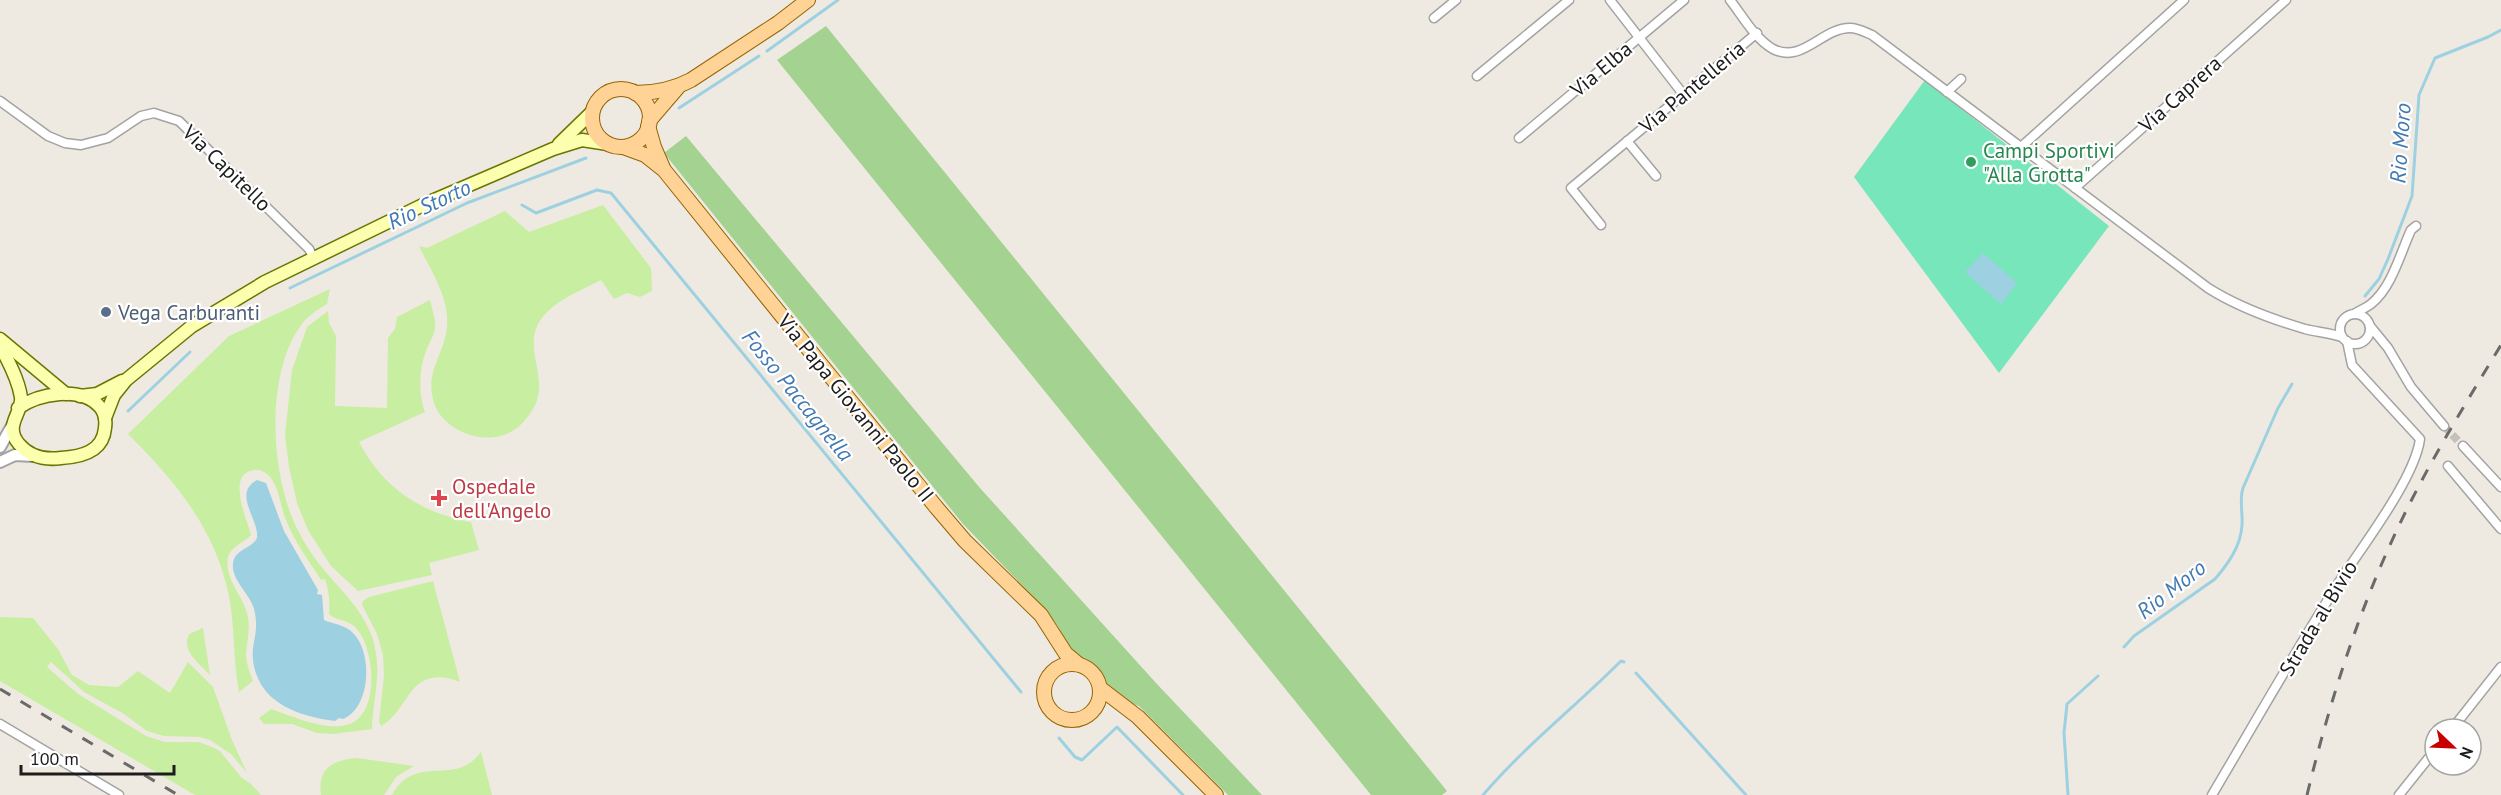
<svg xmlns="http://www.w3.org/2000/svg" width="2501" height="795" viewBox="0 0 2501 795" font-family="'PT Sans',sans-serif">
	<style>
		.grass { fill: #c7eea1 }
		.forest { fill: #a4d291 }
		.pitch { fill: #77e6bb }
		.water { fill: #9dd1e1 }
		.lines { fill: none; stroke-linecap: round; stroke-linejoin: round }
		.stream { stroke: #9dd1e1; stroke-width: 3 }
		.minor-tunnel { stroke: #c5c1ba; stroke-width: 8; stroke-dasharray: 8 4; stroke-linecap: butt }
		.minor-casing { stroke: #a3a3a3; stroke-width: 11 }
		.tertiary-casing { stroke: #a3a3a3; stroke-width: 14 }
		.secondary-casing { stroke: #697600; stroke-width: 15 }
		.primary-casing { stroke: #946400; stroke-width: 16 }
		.minor { stroke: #fff; stroke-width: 8 }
		.tertiary { stroke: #fff; stroke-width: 10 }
		.secondary { stroke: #fbffae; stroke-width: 12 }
		.primary { stroke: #ffd295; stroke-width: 14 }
		.rail { stroke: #6a6a6a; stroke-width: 3; stroke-dasharray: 12 12; stroke-linecap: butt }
		.leisure-dot { fill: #2e9e5b; stroke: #fff; stroke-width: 2 }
		.service-dot { fill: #5c6f8a; stroke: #fff; stroke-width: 2 }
		.health-dot { fill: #e0444e; stroke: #fff; stroke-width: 2 }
		.labels { text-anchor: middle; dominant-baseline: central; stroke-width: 4.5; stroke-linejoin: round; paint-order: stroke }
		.street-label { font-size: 21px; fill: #1c1c1c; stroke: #fff }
		.leisure-label { font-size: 21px; fill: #27864d; stroke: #fff; text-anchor: start }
		.service-label { font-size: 21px; fill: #4e5e75; stroke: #fff; text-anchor: start }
		.health-label { font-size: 21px; fill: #be3a42; stroke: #fff; text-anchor: start }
		.water-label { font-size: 22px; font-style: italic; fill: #417ab3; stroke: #fff }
	</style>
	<rect width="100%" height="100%" fill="#efeae1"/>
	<g class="grass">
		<path d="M603,205l48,63 1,23 -12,6 -13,-4 -13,6 -13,-19c-21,11 -51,22 -63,44 -15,30 16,59 -9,91 -5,7 -12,14 -20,18 -14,6 -30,6 -44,0 -12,-4 -25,-15 -30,-27 -12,-34 9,-49 12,-79 3,-28 -16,-56 -28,-81l8,2 78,-37 24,21z"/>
		<path d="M330,289l-3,15c-10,6 -18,11 -25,20 -38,49 -32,158 -2,210 4,8 9,16 14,23 19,27 45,46 57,77 13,36 2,60 1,95l-39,5 -16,-1 -25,-9h-28l-5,-6 12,-9c21,7 54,22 76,16 34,-9 28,-77 9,-97 -8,-9 -20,-7 -27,-14 1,-13 0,-23 -4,-35l-4,1c-12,-19 -27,-39 -35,-60 -6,-14 -6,-31 -16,-43 -4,-5 -11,-8 -16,-7 -29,4 -6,51 -3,65 -7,8 -20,11 -23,22 -4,21 14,38 19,56 4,15 0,27 -1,41 0,10 4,18 7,27l-14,11c-6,-31 -4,-64 -10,-96 -14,-68 -54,-115 -101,-162l101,-98z"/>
		<path d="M430,300c2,9 6,19 5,28 -1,8 -6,15 -9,23 -7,18 -8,42 -1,61l-66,30c24,46 62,71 112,80l8,28 -50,13 3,12 -74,16 -27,-25 -23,-36 -11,-27 -8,-36 -4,-32 7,-65 15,-43 21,-16 1,12 7,13 -1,70 52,2 1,-70 7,-9 2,-12z"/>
		<path d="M433,581l27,101c-52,-20 -50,29 -79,44l-2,-4 5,-46 -1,-21 -6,-21 -15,-29 1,-4 6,-4z"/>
		<path d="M0,617l33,1 25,31 14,26 17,10 29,2 20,-16 32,22 18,-31 25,25 19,53 15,33 -16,-19 -21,-14 -10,-3 -36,-1 -17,-5 -23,-17 -40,-22 -33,-30 -4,5 31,27 68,42 19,6h34l13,5 8,4 21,26 10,7 10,11h-66l-195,-114z"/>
		<path d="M203,628l7,47c-11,-12 -29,-24 -21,-41z"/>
		<path d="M481,752l11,43h-100c24,-43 63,-7 89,-43z"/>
		<path d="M357,758l57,8 -18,11 -12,18h-63c-4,-27 12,-35 36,-37z"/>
	</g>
	<g class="forest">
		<path d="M826,26l621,765 -5,4h-71l-594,-735z"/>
		<path d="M686,136l294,352 176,195 106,112h-34l-89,-89 -16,-6 -18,-15 -10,-16 -16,-8 -11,-12 -10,-23 -15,-19 -80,-83 -299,-371z"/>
	</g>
	<path class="pitch" d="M1925,80l184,146 -110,147 -145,-196z"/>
	<g class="water">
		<path d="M1983,253l34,30 -16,21 -36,-32z"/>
		<path d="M257,480l9,3 18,48 34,59 -1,4 5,1 2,25c9,4 22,5 29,13 20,19 18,75 -10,86l-4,-1 -4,3c-37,-5 -77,-18 -82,-61 -2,-18 7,-28 1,-51 -4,-15 -23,-29 -21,-45 1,-15 19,-15 24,-26 2,-20 -25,-44 0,-58z"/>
	</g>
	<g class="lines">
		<g class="stream">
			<path d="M767,51l71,-51"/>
			<path d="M679,108l80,-52"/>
			<path d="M522,205l14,8 61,-23 14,3 410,499"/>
			<path d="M290,288l177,-85 119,-45"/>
			<path d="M2365,296l14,-17 9,-20 24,-63 7,-101 16,-37 53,-21 13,-7"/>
			<path d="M128,411l62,-59"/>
			<path d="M2124,647l10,-11 81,-57c13,-15 26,-33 27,-54 1,-13 -3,-25 1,-37l35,-80 14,-24"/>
			<path d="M1636,673l110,122"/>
			<path d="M1059,738l16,19 7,3 35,-33 66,68"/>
			<path d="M1483,795c42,-49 93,-89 138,-134l3,1"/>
			<path d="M2068,795l-4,-62 3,-29 31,-28"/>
		</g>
		<path class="minor-tunnel" d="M2444,426l19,20"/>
		<g class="minor-casing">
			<g id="minor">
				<path d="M1610,0l73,94"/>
				<path d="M1730,0c12,15 25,39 43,49 29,15 49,-21 77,-21 8,0 15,4 22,7l336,253c30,19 63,31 97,41 12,3 25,4 37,8"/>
				<path d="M1434,18l22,-18"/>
				<path d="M1477,76l92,-76"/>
				<path d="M1947,92l14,-13"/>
				<path d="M0,101l48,35 17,7 16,2 27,-7 33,-22 13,-3 25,8 130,128 4,8"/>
				<path d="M1519,138l165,-138"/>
				<path d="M1627,141l29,35"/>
				<path d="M2021,147l163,-147"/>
				<path d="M2075,188l211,-188"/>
				<path d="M1601,225l-30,-37 186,-155"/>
				<circle cx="2355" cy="329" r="15"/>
				<path d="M2354,314c6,-4 12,-6 17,-10 21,-17 29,-50 40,-74l5,-4"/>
				<path d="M2370,326l18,22 23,39 33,39"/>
				<path d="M2463,446l38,41"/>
				<path d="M2448,466l53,63"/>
				<path d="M0,724l119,71"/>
				<path d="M2452,729l49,-62"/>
				<path d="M2212,795c42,-71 83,-143 127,-213 23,-35 76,-104 81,-143l-68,-74 -5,-24"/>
				<path d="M2399,795l36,-45"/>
			</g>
		</g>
		<g class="tertiary-casing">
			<g id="tertiary">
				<path d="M0,447l13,-23"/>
				<path d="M0,462l15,-7 18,1"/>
			</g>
		</g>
		<g class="secondary-casing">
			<g id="secondary">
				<path d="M559,144l33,-32"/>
				<path d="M0,339l66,55"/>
				<path d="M0,346c9,16 18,33 21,51 2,16 -18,28 -2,47 11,13 27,16 42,14 20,-1 42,-6 44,-30 1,-7 0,-15 -5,-21 -19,-22 -62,-13 -82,1"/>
				<path d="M80,396l17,-2 25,-13"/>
				<path d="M105,418l9,-23 12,-15 66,-54 73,-44 160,-78 128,-55 29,-9 26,4"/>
			</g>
		</g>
		<g class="primary-casing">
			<g id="primary">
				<circle cx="621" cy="118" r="29"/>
				<path d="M635,93c20,0 39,-4 56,-13l87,-57 30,-23"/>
				<path d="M649,121l30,-35"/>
				<path d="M648,126l6,21 9,21"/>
				<path d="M623,147l22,8 19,15 272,337 29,34 76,74 25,39 12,10"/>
				<circle cx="1072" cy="692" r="28"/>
				<path d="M1100,688l38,29 78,78"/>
			</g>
		</g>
		<use href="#minor" class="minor"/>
		<use href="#tertiary" class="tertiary"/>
		<use href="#secondary" class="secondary"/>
		<use href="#primary" class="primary"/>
		<g class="rail">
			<path d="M0,689l178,106"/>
			<path d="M2307,795c24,-99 55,-196 101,-288 28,-56 61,-109 93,-162"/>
		</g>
	</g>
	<circle class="leisure-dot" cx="1971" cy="162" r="6"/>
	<circle class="service-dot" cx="106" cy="312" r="6"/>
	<path class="health-dot" d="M436 489h6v6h6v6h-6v6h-6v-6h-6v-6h6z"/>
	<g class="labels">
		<g class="street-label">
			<text transform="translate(1601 69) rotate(-40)">Via Elba</text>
			<text transform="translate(1692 87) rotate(-40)">Via Pantelleria</text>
			<text transform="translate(2180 94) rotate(-42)">Via Caprera</text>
			<text transform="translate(227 168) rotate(44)">Via Capitello</text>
			<text transform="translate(856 408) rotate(51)">Via Papa Giovanni Paolo II</text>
			<text transform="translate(2318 618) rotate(-59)">Strada al Bivio</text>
		</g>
		<g class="leisure-label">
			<text x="1983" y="150">Campi Sportivi<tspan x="1983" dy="24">"Alla Grotta"</tspan></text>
		</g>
		<g class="service-label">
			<text x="118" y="312">Vega Carburanti</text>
		</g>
		<g class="health-label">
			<text x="452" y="486">Ospedale<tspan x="452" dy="24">dell'Angelo</tspan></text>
		</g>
		<g class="water-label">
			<text transform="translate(2400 143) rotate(-86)">Rio Moro</text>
			<text transform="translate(429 204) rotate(-25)">Rio Storto</text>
			<text transform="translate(798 395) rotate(51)">Fosso Paccagnella</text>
			<text transform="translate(2171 589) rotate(-38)">Rio Moro</text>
		</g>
	</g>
	<g transform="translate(2453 747) rotate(113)"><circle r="28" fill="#ffffff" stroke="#a4a4a4" stroke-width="1.5"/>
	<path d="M0-4.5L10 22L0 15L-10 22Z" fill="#c80100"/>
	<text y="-9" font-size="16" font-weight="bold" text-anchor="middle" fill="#1c1c1c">N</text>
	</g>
	<path d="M21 765v9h153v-9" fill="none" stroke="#1c1c1c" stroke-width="3"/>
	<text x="30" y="765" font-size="18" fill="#1c1c1c" stroke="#ffffff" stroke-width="4.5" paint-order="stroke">100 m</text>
</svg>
